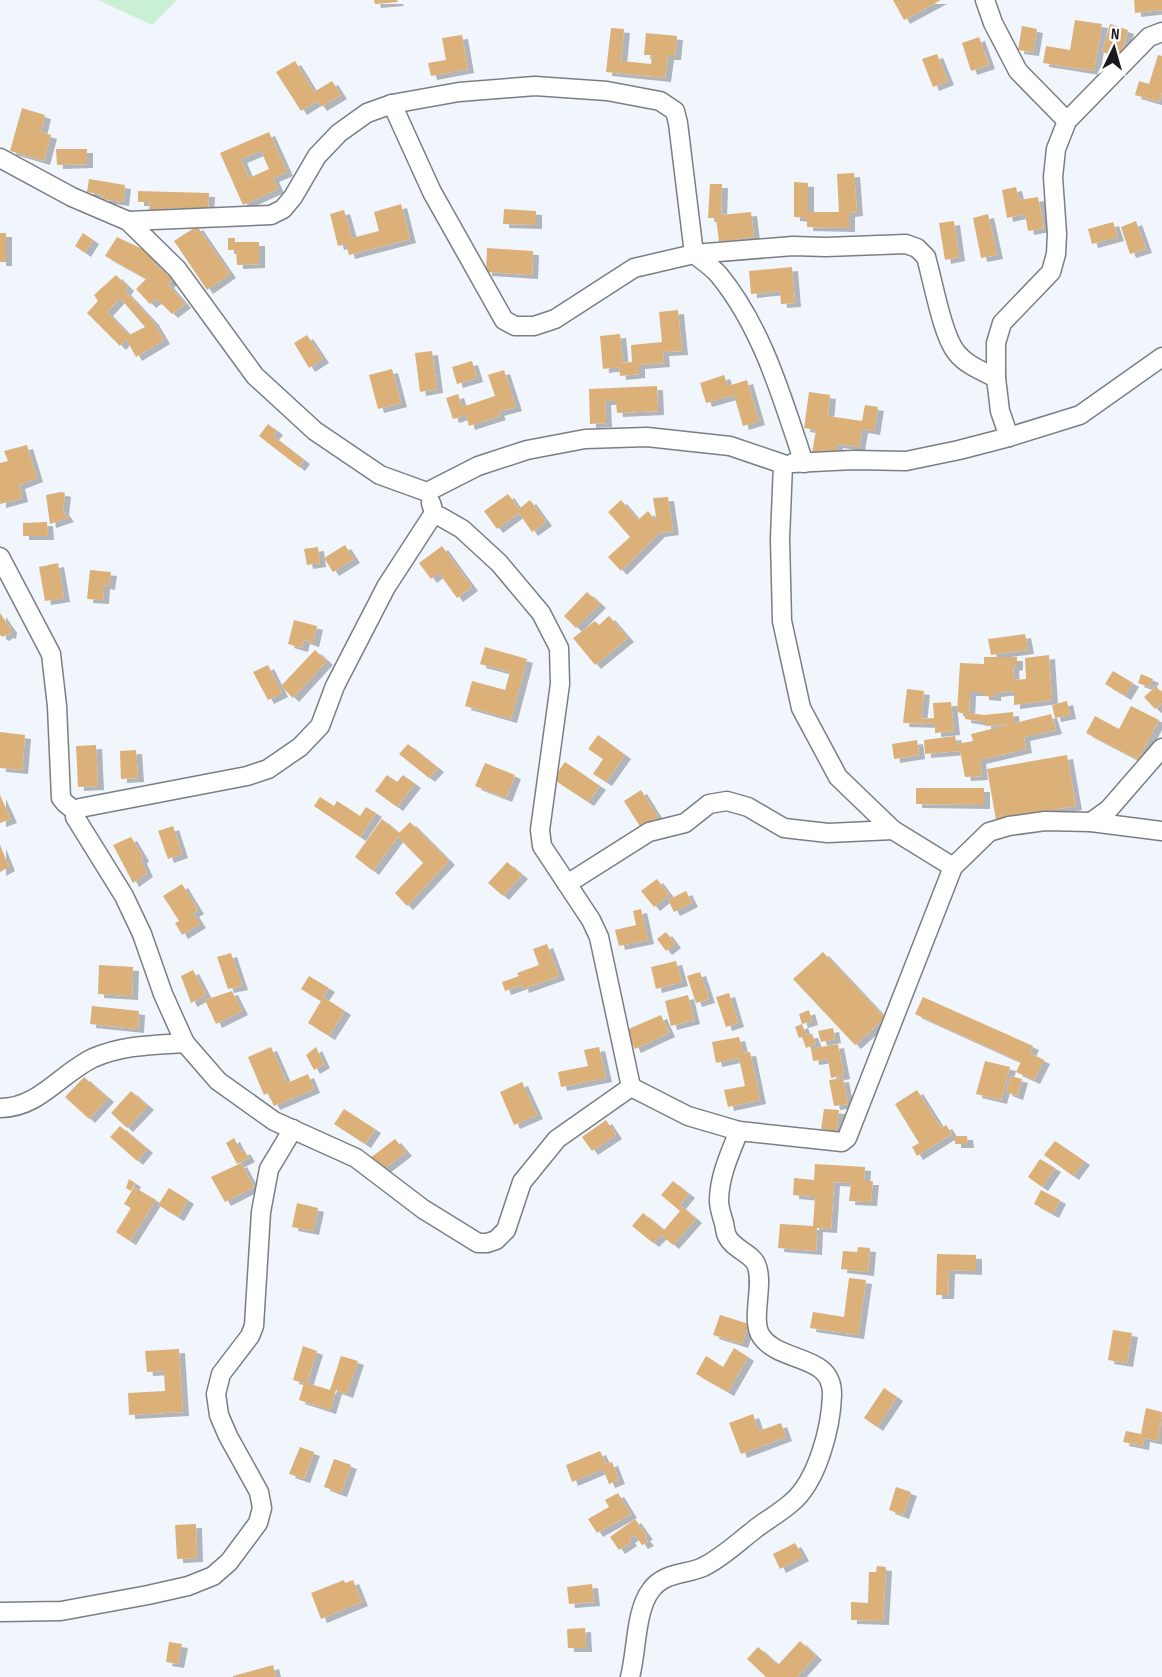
<svg xmlns="http://www.w3.org/2000/svg" width="1162" height="1677" viewBox="0 0 1162 1677" font-family="'Sofia Sans Condensed',sans-serif">
	<style>
		.green { fill: #c9f0d5 }
		.building { fill: #dbb179; fill-rule: evenodd; filter: url(#shadow) }
		.lines { fill: none; stroke-linecap: round; stroke-linejoin: round }
		.minor-casing { stroke: #7b7e84; stroke-width: 21 }
		.minor { stroke: #fff; stroke-width: 18 }
	</style>
	<defs>
		<filter id="shadow"><feDropShadow dx="6" dy="4" stdDeviation="0" flood-color="#0004"/></filter>
	</defs>
	<rect width="100%" height="100%" fill="#f1f5fc"/>
	<path class="green" d="M98,0h79l-25,25z"/>
	<g class="building">
		<path d="M374,0h23l1,2 -23,2z"/>
		<path d="M893,0h48l-37,20z"/>
		<path d="M1134,0h28v10l-27,3z"/>
		<path d="M1075,20l27,4 -8,47 -51,-8 3,-17 24,4z"/>
		<path d="M1110,24l18,6 -8,28 -18,-6z"/>
		<path d="M1022,26l15,3 -4,23 -15,-2z"/>
		<path d="M611,28l13,1 -3,32 30,3 1,-9h-8l2,-22 31,3 -2,20h-7l-3,22 -59,-6z"/>
		<path d="M462,35l6,34 -37,7 -3,-13 18,-3 -4,-22z"/>
		<path d="M979,37l10,28 -18,6 -9,-28z"/>
		<path d="M937,54l11,27 -15,6 -11,-28z"/>
		<path d="M1158,55l4,1v36l-3,10 -24,-7 4,-14 10,3z"/>
		<path d="M295,61l19,31 18,-11 9,14 -20,12 -4,-6 -16,10 -25,-39z"/>
		<path d="M22,108l23,7 -4,17 10,3 -7,26 -34,-10z"/>
		<path d="M269,132l18,40 -14,6 5,11 -35,16 -23,-52zM261,151l8,18 -20,9 -8,-19z"/>
		<path d="M56,149h31v15l-30,1z"/>
		<path d="M854,173l3,39 -8,1v15l-42,-1v-9l-13,-1v-35l14,1v29h31l-2,-38z"/>
		<path d="M89,179l36,6 -2,17 -21,-3 1,-4 -16,-3z"/>
		<path d="M710,184h12l-1,31 30,-3 3,25 -35,5 -3,-24h-8z"/>
		<path d="M1016,187l3,13 19,-3 6,31 -16,3 -3,-17 -18,4 -5,-28z"/>
		<path d="M138,191l71,2 -1,16 -41,-1v4l-18,-1 1,-9h-12z"/>
		<path d="M401,204l9,35 -61,16 -3,-11 -8,2 -8,-32 14,-4 8,28 27,-7 -5,-19z"/>
		<path d="M504,209l32,2v14l-33,-1z"/>
		<path d="M988,214l9,41 -16,3 -8,-40z"/>
		<path d="M954,221l5,36 -14,3 -6,-37z"/>
		<path d="M1136,221l10,28 -16,5 -9,-27z"/>
		<path d="M1113,222l5,15 -26,7 -4,-15z"/>
		<path d="M197,226l33,48 -23,16 -33,-49z"/>
		<rect x="0" y="233" width="6" height="29"/>
		<path d="M83,233l10,7 -8,13 -10,-7z"/>
		<path d="M117,237l40,19 -3,7 18,16 -4,5 17,20 -13,10 -15,-15 -7,5 -14,-15 10,-10 -41,-23z"/>
		<path d="M228,238h7v4h24v22l-22,1 -1,-15h-8z"/>
		<path d="M487,248l46,3 -1,24 -46,-3z"/>
		<path d="M792,267l3,36 -14,1 -1,-13 -29,3 -2,-23z"/>
		<path d="M116,275l12,12 -3,4 28,30 11,19 -28,17 -10,-18 -6,7 -33,-33 11,-12 -4,-6zM120,298l25,29 -16,8 -22,-23z"/>
		<path d="M678,310l4,41 -19,1 1,11 -25,2v9l-19,2 -1,-9 -16,2 -3,-33 20,-2 3,29 9,-1 -1,-17 31,-3 -3,-30z"/>
		<path d="M307,335l16,24 -14,9 -15,-25z"/>
		<path d="M432,351l5,38 -17,3 -5,-39z"/>
		<path d="M472,361l5,17 -20,6 -5,-17z"/>
		<path d="M392,369l9,34 -23,6 -9,-34z"/>
		<path d="M504,370l12,37 -18,5 2,4 -31,10 -3,-11 -13,4 -7,-21 12,-4 4,13 33,-11 -7,-21z"/>
		<path d="M724,375l4,11 19,-6 12,41 -16,5 -9,-31 -28,8 -6,-20z"/>
		<path d="M657,386l1,25 -41,2 -1,-12h-11l1,22 -16,1 -1,-35z"/>
		<path d="M809,392l21,3 -2,21 34,5 3,-16 13,2 -4,24 -12,-2 -3,18 -22,-3 -1,8 -9,-2 -1,5 -14,-2 4,-23 -12,-2z"/>
		<path d="M268,424l9,7 -4,5 31,24 -5,7 -40,-31z"/>
		<path d="M27,445l10,33 -18,7 3,13 -22,6v-41l8,-2 -4,-10z"/>
		<path d="M61,492l4,1 -2,18 5,7 -18,6 -4,-29z"/>
		<path d="M508,494l11,15 11,-9 16,22 -14,10 -13,-19 -22,16 -13,-18z"/>
		<path d="M668,497l5,34 -14,2 -38,38 -13,-14 22,-20 -22,-25 13,-12 17,20 10,-9 9,12 -4,-25z"/>
		<path d="M47,522l1,14h-25v-13z"/>
		<path d="M345,545l9,14 -21,13 -9,-14z"/>
		<path d="M442,546l30,41 -15,11 -18,-25 -8,6 -12,-16z"/>
		<path d="M318,547l2,16 -13,2 -3,-16z"/>
		<path d="M58,563l6,35 -19,3 -6,-34z"/>
		<path d="M90,570l21,2 -2,14 -5,-1 -1,15 -16,-1z"/>
		<path d="M587,592l13,12 -24,24 -12,-12z"/>
		<path d="M0,613l11,16 -1,6 -3,-1 -4,3 -3,-2z"/>
		<path d="M609,616l19,22 -33,27 -22,-27 22,-17 4,4z"/>
		<path d="M294,620l23,6 -4,17 -9,-3 -2,8 -14,-4z"/>
		<path d="M1025,634l3,16 -37,5 -3,-16z"/>
		<path d="M485,647l42,12 -16,60 -46,-13 7,-25 33,9 5,-18 -30,-8z"/>
		<path d="M315,650l12,11 -34,37 -12,-12z"/>
		<path d="M1049,655l3,45 -38,5v-14l-19,2v4l-12,-1v-4h-13l-1,21 15,2 29,-3 1,12 -29,2v-4l-20,-3v-5l-8,-2 3,-49 24,1v-7h33v9l-4,1 1,13 12,-1 -1,-21z"/>
		<path d="M268,665l14,28 -14,7 -15,-28z"/>
		<path d="M1113,671l20,12 -8,13 -20,-12z"/>
		<path d="M1141,674l12,5 -4,8 -11,-4z"/>
		<path d="M1156,686l6,7v10l-7,6 -11,-12z"/>
		<path d="M907,689l17,2 -3,28 13,-1 -1,-15 18,-1 3,29 -19,2v-9l-32,-1z"/>
		<path d="M1067,701l3,14 -15,3 -3,-13z"/>
		<path d="M1131,706l28,14 -21,40 -52,-27 9,-17 24,13z"/>
		<path d="M1051,714l5,16 -32,7 2,12 -46,11 2,16 -17,1 -5,-26 -35,3 -1,-14 31,-4 2,8 16,-3 -2,-7z"/>
		<path d="M0,732l25,3 -3,35 -22,-2z"/>
		<path d="M598,735l27,20 -19,27 -13,-8 10,-15 -15,-10z"/>
		<path d="M917,740l2,15 -25,4 -2,-15z"/>
		<path d="M408,744l30,24 -9,10 -30,-24z"/>
		<path d="M96,745l2,41 -20,1 -2,-41z"/>
		<path d="M136,750l2,28 -17,1 -1,-28z"/>
		<path d="M1067,755l9,51 -80,14 -9,-51z"/>
		<path d="M565,762l35,24 -12,16 -35,-23z"/>
		<path d="M485,763l30,12 -9,23 -31,-12z"/>
		<path d="M387,775l10,7 6,-7 12,9 -18,23 -22,-16z"/>
		<path d="M916,788h68v17l-68,-1z"/>
		<path d="M641,790l17,27 -17,11 -17,-27z"/>
		<path d="M0,795l11,24 -11,4z"/>
		<path d="M320,797l14,9 3,-5 23,15 6,-9 10,6 -16,24 -46,-31z"/>
		<path d="M382,819l17,14 11,-11 39,39 -42,45 -12,-13 28,-30 -25,-26 -25,34 -18,-14z"/>
		<path d="M173,826l9,28 -14,5 -10,-28z"/>
		<path d="M131,837l12,20 -2,3 6,13 -14,10 -20,-38z"/>
		<path d="M0,845l9,22 -9,5z"/>
		<path d="M507,862l15,13 -19,21 -15,-13z"/>
		<path d="M657,879l12,16 -15,12 -13,-16z"/>
		<path d="M182,884l16,26 -5,3 7,11 -18,11 -7,-12 4,-2 -16,-25z"/>
		<path d="M686,891l6,12 -18,9 -6,-12z"/>
		<path d="M641,909l7,31 -29,6 -4,-16 21,-5 -3,-14z"/>
		<path d="M666,932l9,12 -9,7 -9,-12z"/>
		<path d="M547,944l12,32 -36,13 -1,-4 -17,6 -3,-9 17,-6 -2,-3 22,-8 -6,-16z"/>
		<path d="M823,952l62,66 -30,27 -62,-66z"/>
		<path d="M231,953l11,33 -14,3 -11,-32z"/>
		<path d="M676,961l6,21 -26,7 -5,-22z"/>
		<path d="M99,965l34,2 -1,29 -34,-2z"/>
		<path d="M193,970l13,25 -15,8 -10,-27z"/>
		<path d="M700,972l9,27 -13,4 -9,-27z"/>
		<path d="M309,976l20,12 -6,9 22,14 -16,25 -21,-13 13,-22 -20,-12z"/>
		<path d="M232,991l10,20 -26,13 -11,-24z"/>
		<path d="M729,993l9,30 -12,4 -10,-30z"/>
		<path d="M688,995l6,25 -23,6 -6,-25z"/>
		<path d="M923,997l110,49 -3,7 14,7 -10,20 -18,-8 5,-10 -106,-48z"/>
		<path d="M92,1006l47,5 -1,18 -48,-5z"/>
		<path d="M809,1010l3,11 -10,3 -3,-10z"/>
		<path d="M661,1015l8,18 -34,16 -9,-19z"/>
		<path d="M802,1024l4,11 6,-1 4,10 -10,4 -4,-11 -3,1 -4,-11z"/>
		<path d="M833,1028l2,11 -14,3 -3,-11z"/>
		<path d="M739,1037l4,16 7,-1 10,48 -32,7 -4,-17 21,-4 -6,-28 -23,5 -4,-21z"/>
		<path d="M838,1044l6,31 -13,3 -3,-19 -15,2 -2,-12z"/>
		<path d="M271,1047l16,36 21,-9 6,15 -40,17 -6,-13 -4,2 -16,-38z"/>
		<path d="M316,1047l8,17 -10,6 -8,-15z"/>
		<path d="M599,1047l7,31 -45,9 -3,-15 30,-6 -4,-16z"/>
		<path d="M985,1061l25,6 -9,33 -25,-6z"/>
		<path d="M1011,1076l11,3 -5,17 -11,-4z"/>
		<path d="M84,1077l24,21 -19,21 -24,-22z"/>
		<path d="M843,1078l5,26 -14,2 -5,-26z"/>
		<path d="M522,1082l15,33 -23,10 -14,-33z"/>
		<path d="M917,1090l24,38 5,-3 6,9 -35,22 -5,-9 7,-4 -24,-39z"/>
		<path d="M131,1091l17,15 -21,22 -16,-15z"/>
		<path d="M344,1109l31,20 -10,15 -31,-20z"/>
		<path d="M824,1109l15,1 -3,27 -7,-1v-6l-8,-1z"/>
		<path d="M606,1120l10,15 -24,16 -10,-14z"/>
		<path d="M120,1126l27,23 -10,12 -27,-24z"/>
		<path d="M955,1136h12l1,8h-13z"/>
		<path d="M234,1138l7,14 3,-2 5,8 -12,6 -11,-21z"/>
		<path d="M395,1139l11,13 -27,21 -10,-14z"/>
		<path d="M1055,1141l29,20 -11,15 -29,-21z"/>
		<path d="M1040,1159l15,9 -13,19 -14,-10z"/>
		<path d="M241,1163l13,24 -29,15 -14,-25z"/>
		<path d="M815,1164l50,3 -1,14h9l-2,21 -22,-1 2,-18 -17,-1 -3,47 -14,-1 -1,23 -38,-3 2,-24 33,2 2,-29 -22,-2 1,-17 20,2z"/>
		<path d="M129,1179l6,4 -4,8 -5,-3z"/>
		<path d="M673,1181l16,13 -9,11 16,14 -23,26 -12,-10 -8,8 -21,-17 11,-13 21,17 16,-19 -19,-16z"/>
		<path d="M134,1187l22,13 -26,41 -14,-9 15,-24 -7,-4z"/>
		<path d="M169,1188l19,12 -10,17 -20,-12z"/>
		<path d="M1041,1190l19,10 -7,14 -19,-10z"/>
		<path d="M297,1203l21,5 -5,23 -21,-4z"/>
		<path d="M858,1247l12,1 -2,24 -27,-3 2,-18 14,1z"/>
		<path d="M937,1254l39,1v16l-27,-1 -1,25h-12z"/>
		<path d="M849,1278l17,2 -8,55 -48,-7 3,-16 31,5z"/>
		<path d="M720,1315l29,9 -7,20 -29,-9z"/>
		<path d="M1113,1330l19,3 -5,30 -19,-3z"/>
		<path d="M303,1346l14,5 -10,32 23,7 11,-34 17,5 -11,33 -11,-4 -6,20 -31,-10 5,-17 -11,-3z"/>
		<path d="M734,1348l14,9 -20,35 -32,-18 10,-18 17,11z"/>
		<path d="M179,1349l4,63 -54,3 -1,-22 37,-2 -1,-20 -17,1 -2,-21z"/>
		<path d="M884,1388l13,9 -20,30 -13,-9z"/>
		<path d="M1146,1408l16,4 -4,29 -14,-3 -1,8 -20,-4 3,-11 15,3z"/>
		<path d="M753,1414l6,17 22,-8 5,14 -45,17 -12,-31z"/>
		<path d="M300,1447l14,5 -10,27 -15,-5z"/>
		<path d="M600,1451l6,13 6,-2 7,18 -10,4 -6,-15 -31,13 -6,-17z"/>
		<path d="M334,1459l17,6 -10,28 -17,-6z"/>
		<path d="M896,1487l15,5 -8,23 -14,-5z"/>
		<path d="M618,1493l13,21 -34,19 -9,-14 21,-12 -4,-7z"/>
		<path d="M635,1519l12,17 -3,1 4,5 -6,3 -7,-10 -6,4 2,3 -12,8 -9,-13z"/>
		<path d="M196,1524l1,34 -20,1 -2,-34z"/>
		<path d="M795,1543l8,14 -23,12 -7,-15z"/>
		<path d="M877,1566l9,1 -3,54 -32,-1v-18l17,1 1,-31h7z"/>
		<path d="M344,1580l1,3 8,-3 9,22 -41,17 -10,-26z"/>
		<path d="M592,1584l2,18 -25,2 -2,-17z"/>
		<path d="M585,1628l1,20h-18l-1,-19z"/>
		<path d="M800,1641l16,15 -19,21h-31l-19,-18 11,-12 20,18z"/>
		<path d="M169,1642l13,2 -4,20 -12,-2z"/>
		<path d="M273,1665l3,12h-43v-1z"/>
	</g>
	<g class="lines">
		<g class="minor-casing">
			<g id="minor">
				<path d="M985,0l8,23 25,48 49,50"/>
				<path d="M392,104l40,88 72,128 11,6h19l21,-7 79,-51 60,-14 99,-8 33,1 80,-3 11,4 9,9c7,24 16,77 30,95 10,13 26,19 40,26"/>
				<path d="M0,158l72,39 56,24 49,48 78,107 60,55 65,44 47,17 51,-26 49,-16 58,-11 62,-2 83,9 53,18 -3,75 2,82 19,87 37,69 55,53 60,37"/>
				<path d="M128,221l143,-6 12,-6 10,-12 24,-41 22,-23 28,-20 25,-9 67,-12 76,-6 72,5 53,10 15,10 3,12 16,131c8,6 18,13 25,21 44,54 63,123 85,188"/>
				<path d="M1009,437l-9,-26 -4,-33v-35l6,-20 49,-51 5,-18 1,-20 -4,-57 3,-28 11,-28 82,-84 13,-5"/>
				<path d="M793,463l60,-3 53,1 53,-11 50,-13 71,-22 82,-58"/>
				<path d="M431,503l3,10 28,16 37,34 42,50 18,35 1,36 -20,146 2,16 49,74 8,17 32,150"/>
				<path d="M0,557l51,97 6,52 4,92 4,5 10,8"/>
				<path d="M1091,822l18,-13 53,-61"/>
				<path d="M567,884l82,-52 36,-9 24,-19 18,-3 21,6 36,21 44,5 65,-3"/>
				<path d="M185,1043l-22,-49 -21,-60 -18,-38 -49,-79v-6l5,-3 167,-32 21,-7 32,-22 20,-21 15,-40 51,-99 48,-74"/>
				<path d="M0,1108c39,0 61,-35 93,-50 30,-13 60,-13 92,-15l33,38 56,40 82,37 67,51 55,34h9l9,-3 10,-10 16,-48 35,-43 74,-52 57,29 51,15 103,11 5,-4 106,-271 36,-35 20,-6 36,-5 46,1 71,9"/>
				<path d="M0,1612l61,-1 87,-16 40,-9 25,-10 16,-14 29,-39 4,-15 -3,-16 -31,-56 -9,-21 -3,-21 5,-20 29,-38 4,-10 7,-114 8,-43 24,-40"/>
				<path d="M630,1677c7,-26 5,-66 21,-87 13,-18 34,-15 52,-23 20,-10 34,-24 51,-37 12,-10 26,-17 37,-27 26,-21 40,-75 41,-108 1,-42 -52,-31 -71,-59 -11,-17 4,-52 -5,-72 -5,-11 -23,-15 -29,-28 -2,-4 -2,-9 -3,-13 -2,-7 -5,-15 -5,-22 0,-24 11,-48 20,-70"/>
			</g>
		</g>
		<use href="#minor" class="minor"/>
	</g>
	<g transform="translate(1114 48) rotate(5)" stroke="#ffffff" stroke-width="4.5" paint-order="stroke">
	<path d="M0-4.5L10 22L0 15L-10 22Z" fill="#191a1c"/>
	<text y="-9" font-size="16" font-weight="bold" text-anchor="middle" fill="#191a1c">N</text>
	</g>
</svg>
